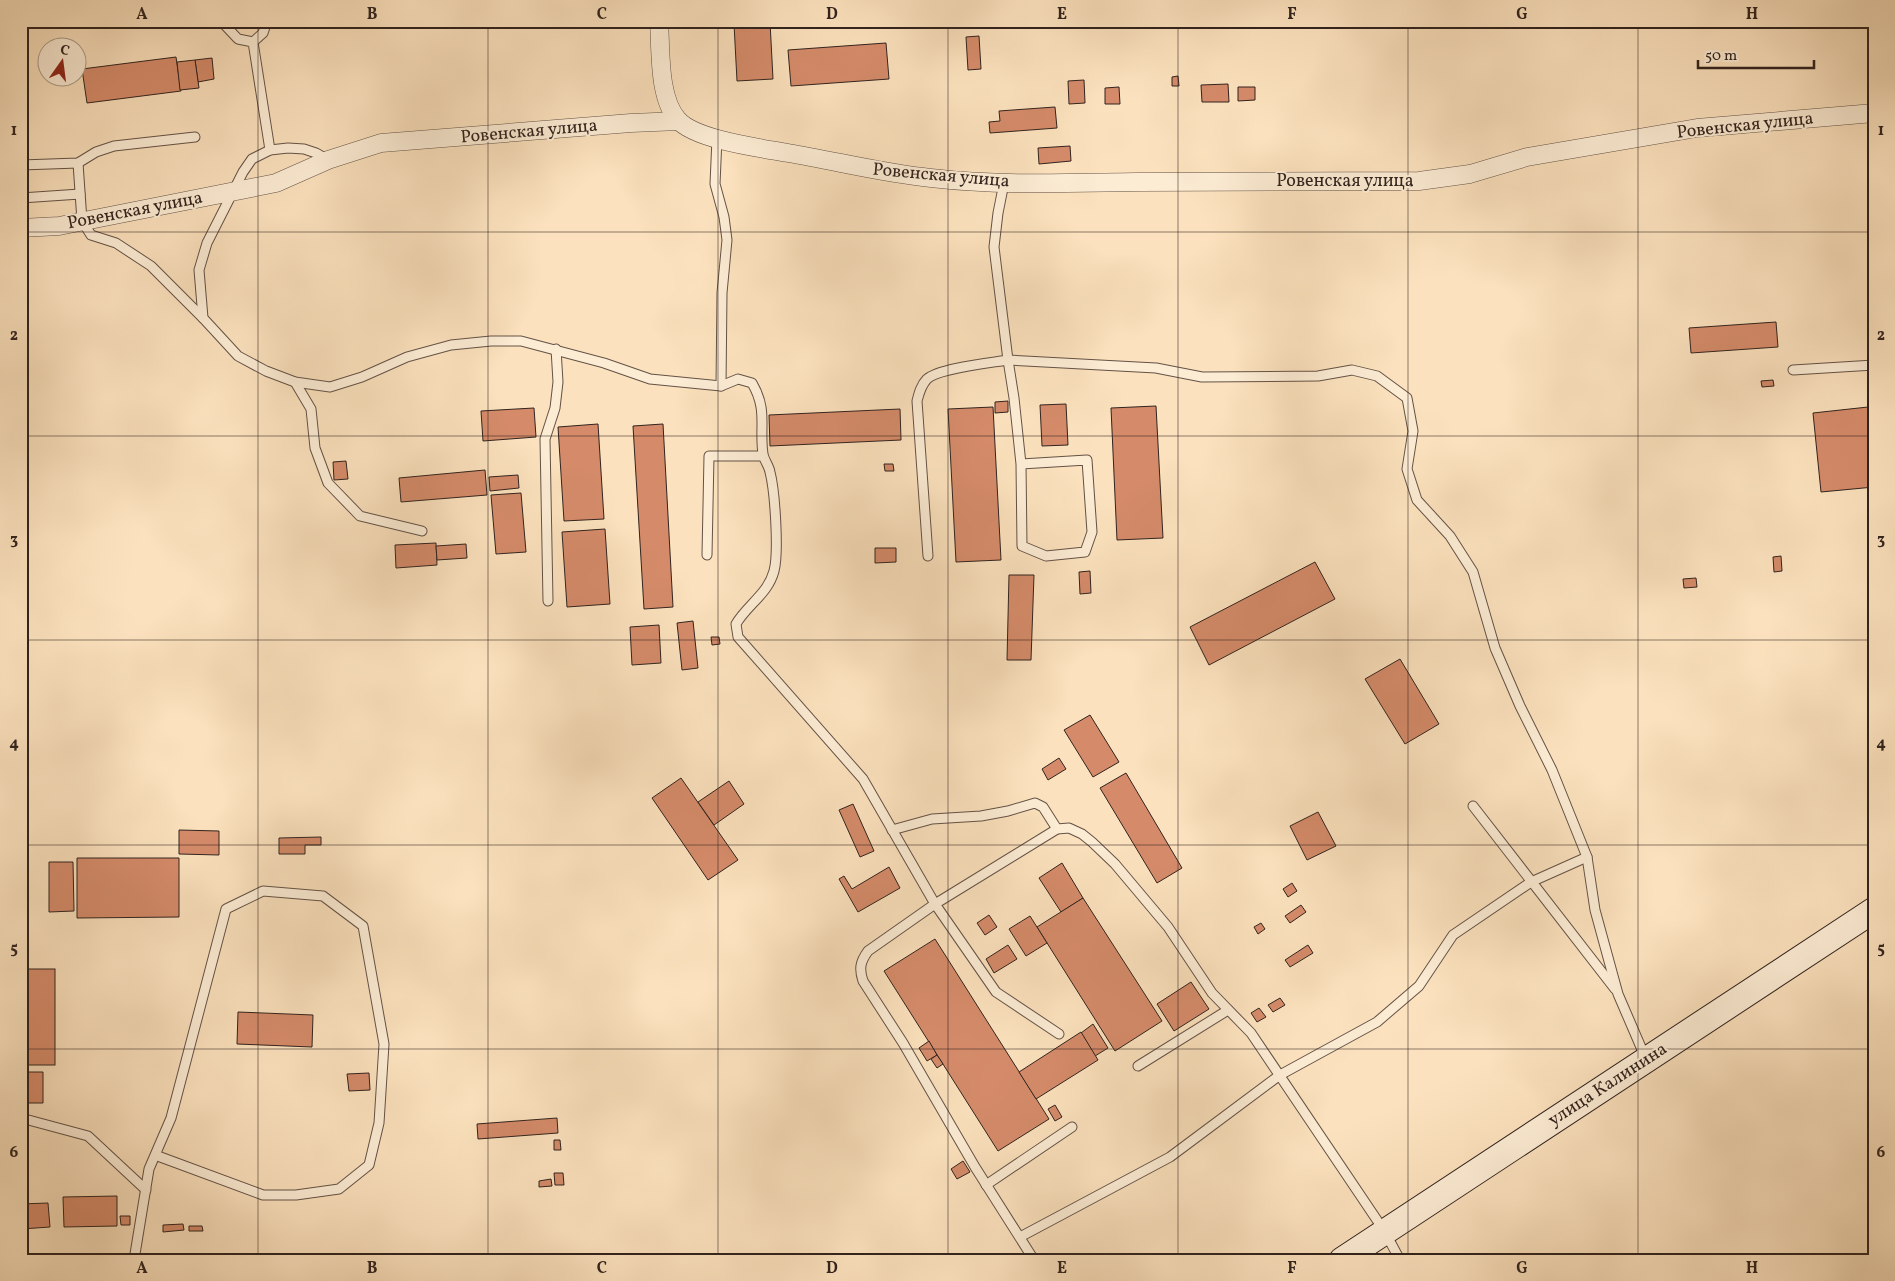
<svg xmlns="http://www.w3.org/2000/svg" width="1895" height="1281" viewBox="0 0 1895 1281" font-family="Vollkorn,serif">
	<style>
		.building { fill: #d58b6a; stroke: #31231e }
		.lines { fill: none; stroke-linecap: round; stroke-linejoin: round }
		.lane-casing { stroke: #645246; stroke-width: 11 }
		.street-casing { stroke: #645246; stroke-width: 19 }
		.secondary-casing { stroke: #31231e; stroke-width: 27 }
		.lane { stroke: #fcecd4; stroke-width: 9 }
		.street { stroke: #fcecd4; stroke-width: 18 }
		.secondary { stroke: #fcecd4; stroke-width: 25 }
		.grid { fill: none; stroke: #31231e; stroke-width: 1; stroke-opacity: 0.55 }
		.labels { text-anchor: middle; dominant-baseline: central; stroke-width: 4; stroke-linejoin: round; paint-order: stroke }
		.street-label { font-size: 18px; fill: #31231e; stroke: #fcecd4 }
		.neatline { fill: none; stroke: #31231e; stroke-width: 2 }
		.grid-label { font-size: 16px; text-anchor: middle; font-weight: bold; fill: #31231e }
	</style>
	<rect width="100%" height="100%" fill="#fbe1bd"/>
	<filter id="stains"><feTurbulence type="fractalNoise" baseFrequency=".004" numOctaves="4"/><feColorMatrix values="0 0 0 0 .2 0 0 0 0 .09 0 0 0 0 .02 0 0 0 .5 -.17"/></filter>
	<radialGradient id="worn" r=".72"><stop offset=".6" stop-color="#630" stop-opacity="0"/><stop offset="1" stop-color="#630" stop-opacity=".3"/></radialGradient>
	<g class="building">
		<path d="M770,22l3,57 -36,2 -3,-57z"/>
		<path d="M979,36l2,33 -13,1 -2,-33z"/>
		<path d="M886,43l3,36 -98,7 -3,-36z"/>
		<path d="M176,57l5,34 -94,12 -5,-34z"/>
		<path d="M212,58l2,21 -16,3 -3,-22z"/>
		<path d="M195,60l4,28 -19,2 -3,-28z"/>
		<path d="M1178,76l1,10h-7v-9z"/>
		<path d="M1084,80l1,23 -16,1 -1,-23z"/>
		<path d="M1228,84l1,18h-27l-1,-17z"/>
		<path d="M1119,87l1,17h-15v-16z"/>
		<path d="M1238,87h17v13l-17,1z"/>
		<path d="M1055,107l2,21 -67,5 -1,-11 11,-1 -1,-10z"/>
		<path d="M1070,146l1,15 -32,3 -1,-16z"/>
		<path d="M1776,322l2,25 -87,6 -2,-25z"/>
		<path d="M1773,380l1,6 -12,1 -1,-6z"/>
		<path d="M1008,401v11l-13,1v-11z"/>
		<path d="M1066,404l2,41 -26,1 -2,-41z"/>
		<path d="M1156,406l7,132 -46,2 -6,-132z"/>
		<path d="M993,407l8,153 -45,2 -8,-153z"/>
		<path d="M1868,407l6,59v21l-53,5 -8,-79z"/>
		<path d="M534,408l2,29 -53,4 -2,-30z"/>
		<path d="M900,409l1,31 -131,6 -1,-31z"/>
		<path d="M598,424l6,95 -40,2 -6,-94z"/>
		<path d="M663,424l10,183 -29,2 -11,-183z"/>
		<path d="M346,461l2,18 -14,1 -1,-18z"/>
		<path d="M884,464h9l1,7h-9z"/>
		<path d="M485,470l2,25 -86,7 -2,-24z"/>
		<path d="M518,475l1,13 -29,3 -1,-14z"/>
		<path d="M521,493l5,59 -30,2 -5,-59z"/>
		<path d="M605,529l5,75 -43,3 -5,-75z"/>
		<path d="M436,543l1,22 -41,3 -1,-23z"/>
		<path d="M466,544l1,14 -30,2 -1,-14z"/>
		<path d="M875,548h21v14l-21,1z"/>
		<path d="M1781,556l1,15 -8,1 -1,-15z"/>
		<path d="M1315,562l20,37 -126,66 -19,-38z"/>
		<path d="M1090,571l1,22 -11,1 -1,-22z"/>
		<path d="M1009,575h25l-3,85h-24z"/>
		<path d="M1696,578l1,9 -13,1 -1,-9z"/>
		<path d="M693,621l5,47 -16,2 -5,-47z"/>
		<path d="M659,625l2,38 -29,2 -2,-38z"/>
		<path d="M711,637h8l1,7 -8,1z"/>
		<path d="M1400,659l39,65 -34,20 -40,-65z"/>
		<path d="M1090,715l29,47 -26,15 -29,-47z"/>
		<path d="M1059,758l7,11 -18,11 -6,-11z"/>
		<path d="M1126,773l56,95 -25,15 -57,-95z"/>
		<path d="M681,778l57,82 -30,20 -56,-82z"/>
		<path d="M729,781l15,23 -30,21 -16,-23z"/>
		<path d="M853,804l21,47 -14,6 -21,-47z"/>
		<path d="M1318,812l18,34 -29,14 -17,-34z"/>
		<path d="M179,830l40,1v24l-40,-1z"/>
		<path d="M321,837v8h-16v9h-26v-16z"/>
		<path d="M77,858h102v59l-102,1z"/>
		<path d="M49,862h24l1,49 -25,1z"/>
		<path d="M1062,863l21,35 -22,14 -22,-34z"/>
		<path d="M889,867l11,21 -42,24 -19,-33 5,-3 8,13z"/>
		<path d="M1292,883l5,8 -9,6 -5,-8z"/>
		<path d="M1083,898l79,123 -47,30 -78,-124z"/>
		<path d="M1301,905l5,7 -16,11 -5,-7z"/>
		<path d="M989,915l8,12 -12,8 -8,-12z"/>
		<path d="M1030,916l17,27 -21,13 -17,-27z"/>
		<path d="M1261,923l4,6 -7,5 -4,-7z"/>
		<path d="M935,939l114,180 -51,32 -114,-180z"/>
		<path d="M1008,945l9,14 -23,14 -8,-14z"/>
		<path d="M1308,945l5,8 -23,14 -5,-7z"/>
		<rect x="25" y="969" width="30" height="96"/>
		<path d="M1191,982l18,27 -35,22 -17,-27z"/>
		<path d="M1280,998l5,7 -12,7 -5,-7z"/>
		<path d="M1259,1008l7,9 -9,5 -6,-9z"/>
		<path d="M238,1012l75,3 -1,32 -75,-3z"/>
		<path d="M1093,1024l15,24 -13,8 -14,-23z"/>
		<path d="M1081,1032l17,28 -62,39 -17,-27z"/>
		<path d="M929,1041l8,14 -10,6 -8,-13z"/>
		<path d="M937,1055l6,9 -6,4 -6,-9z"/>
		<path d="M27,1072h16v31h-16v-11l-6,-1v-11l6,1z"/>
		<path d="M369,1073l1,17 -21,1 -2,-17z"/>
		<path d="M1055,1105l7,12 -7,4 -7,-12z"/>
		<path d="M557,1118l1,15 -80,6 -1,-15z"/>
		<path d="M554,1140h6l1,10h-7z"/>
		<path d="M963,1161l7,11 -13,7 -6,-10z"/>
		<path d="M554,1173h9l1,12h-9z"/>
		<path d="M551,1179l1,7 -13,1v-6z"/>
		<path d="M117,1196v30l-53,1 -1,-30z"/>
		<path d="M48,1203l2,24 -29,2v-25z"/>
		<path d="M120,1216h10v9h-9z"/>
		<path d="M183,1224l1,6 -21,2v-7z"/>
		<path d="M189,1226h13l1,5h-14z"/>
	</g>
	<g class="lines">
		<g class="lane-casing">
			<g id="lane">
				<path d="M221,21l17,18 15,3 17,108"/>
				<path d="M253,42l10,-9 4,-12"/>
				<path d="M717,138l-2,46 9,33 3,23 -5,53 -1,93"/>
				<path d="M328,160l-12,-7 -12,-4 -16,-1 -18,2 -18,9 -9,13 -36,71 -8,27 4,48 35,38 28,15 29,11 35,5 32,-10 45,-20 44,-12 40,-4h30l83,22 46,16 71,7 17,-7 14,4c16,27 7,44 11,71 1,6 6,12 7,18 5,20 9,80 4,99 -6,23 -27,34 -38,53l2,13 125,142 72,125 61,88 63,42"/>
				<path d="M78,163l4,58 9,14 25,8 35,23 52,52"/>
				<path d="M21,165l57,-2 18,-11 18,-6 81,-9"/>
				<path d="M1004,183l-6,30 -4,34 14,113 148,8 46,9 116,-1 34,-6 25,6 30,22 6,33 -6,38 10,31 33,36 23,36 22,76 25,58 32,64 35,87 8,53 23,84 28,65"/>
				<path d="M21,198l59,-4"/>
				<path d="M1793,370l81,-5"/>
				<path d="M295,382l16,27 4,39 13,35 32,33 62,15"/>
				<path d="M707,555l2,-99h54"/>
				<path d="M928,556l-11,-155c2,-8 4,-16 10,-22 12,-11 63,-16 81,-19l6,38 7,66 1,82 24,10 39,-4 7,-20 -5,-72 -66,4"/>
				<path d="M548,601l-3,-162 10,-31 3,-26 -2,-33"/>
				<path d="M1473,806l142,183"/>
				<path d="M892,830l40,-11 49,-3 27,-5 27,-8 8,4 14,22"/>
				<path d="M1138,1066l90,-56"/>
				<path d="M21,1118l67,18 58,54"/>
				<path d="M986,1185l86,-58"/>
				<path d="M1020,1237l150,-80 110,-82 97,-53 42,-36 34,-51 78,-53 56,-25"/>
				<path d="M134,1260l15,-91 22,-51 55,-209 37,-18 60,5 40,30 21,118 -5,79 -10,42 -30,24 -43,6h-33l-108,-40"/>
				<path d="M1034,1260l-59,-93 -72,-124 -40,-62c-4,-12 -3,-19 5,-30l67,-47 122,-75 12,-1 13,6 10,8 23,22 53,63 44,66 39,40 134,199 15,28"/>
			</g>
		</g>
		<g class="street-casing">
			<g id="street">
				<path d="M659,21c2,29 -1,77 19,99 18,20 83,28 110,33 48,8 94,20 143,25 68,8 137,5 206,4 94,0 188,-1 282,-1l51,-7 57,-17 170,-29 177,-15"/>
				<path d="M21,228l38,-2 217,-43 52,-23 53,-17 250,-20 48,-2"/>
			</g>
		</g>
		<g class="secondary-casing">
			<path id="secondary" d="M1342,1260l532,-350"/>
		</g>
		<use href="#lane" class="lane"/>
		<use href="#street" class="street"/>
		<use href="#secondary" class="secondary"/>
	</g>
	<path class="grid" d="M258,21v1239M488,21v1239M718,21v1239M948,21v1239M1178,21v1239M1408,21v1239M1638,21v1239M21,232h1853M21,436h1853M21,640h1853M21,845h1853M21,1049h1853"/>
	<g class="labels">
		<g class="street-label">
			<text transform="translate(1745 126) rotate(-6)">Ровенская улица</text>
			<text transform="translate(529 132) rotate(-5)">Ровенская улица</text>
			<text transform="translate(941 176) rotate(5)">Ровенская улица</text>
			<text x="1345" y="181">Ровенская улица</text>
			<text transform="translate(135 211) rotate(-11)">Ровенская улица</text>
			<text transform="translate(1608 1085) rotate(-33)">улица Калинина</text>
		</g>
	</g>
	<rect width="1895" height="1281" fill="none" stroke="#fbe1bd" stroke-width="55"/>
	<g transform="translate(62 62) rotate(14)"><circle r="24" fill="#fcecd4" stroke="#ab9c8b"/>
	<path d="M0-4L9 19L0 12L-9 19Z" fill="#8f2418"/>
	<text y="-8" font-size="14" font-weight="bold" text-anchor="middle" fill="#31231e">С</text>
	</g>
	<path d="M1698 60v8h116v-8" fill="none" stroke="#31231e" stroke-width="2.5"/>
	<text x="1705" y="60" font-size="15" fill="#31231e" stroke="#fcecd4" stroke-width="4" paint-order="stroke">50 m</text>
	<rect x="28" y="28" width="1840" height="1226" class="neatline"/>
	<g class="grid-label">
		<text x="142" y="19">A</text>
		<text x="372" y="19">B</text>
		<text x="602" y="19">C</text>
		<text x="832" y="19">D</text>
		<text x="1062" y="19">E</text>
		<text x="1292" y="19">F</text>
		<text x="1522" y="19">G</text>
		<text x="1752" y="19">H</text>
		<text x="14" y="135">1</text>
		<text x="1881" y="135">1</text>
		<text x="14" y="340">2</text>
		<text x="1881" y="340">2</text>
		<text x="14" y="544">3</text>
		<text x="1881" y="544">3</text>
		<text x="14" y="748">4</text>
		<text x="1881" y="748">4</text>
		<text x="14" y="953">5</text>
		<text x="1881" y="953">5</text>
		<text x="14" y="1157">6</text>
		<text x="1881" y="1157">6</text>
		<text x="142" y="1273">A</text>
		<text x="372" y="1273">B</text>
		<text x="602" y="1273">C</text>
		<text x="832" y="1273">D</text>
		<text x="1062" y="1273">E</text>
		<text x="1292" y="1273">F</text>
		<text x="1522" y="1273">G</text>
		<text x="1752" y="1273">H</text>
	</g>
	<rect width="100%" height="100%" filter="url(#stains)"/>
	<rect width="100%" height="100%" fill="url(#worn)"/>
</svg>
